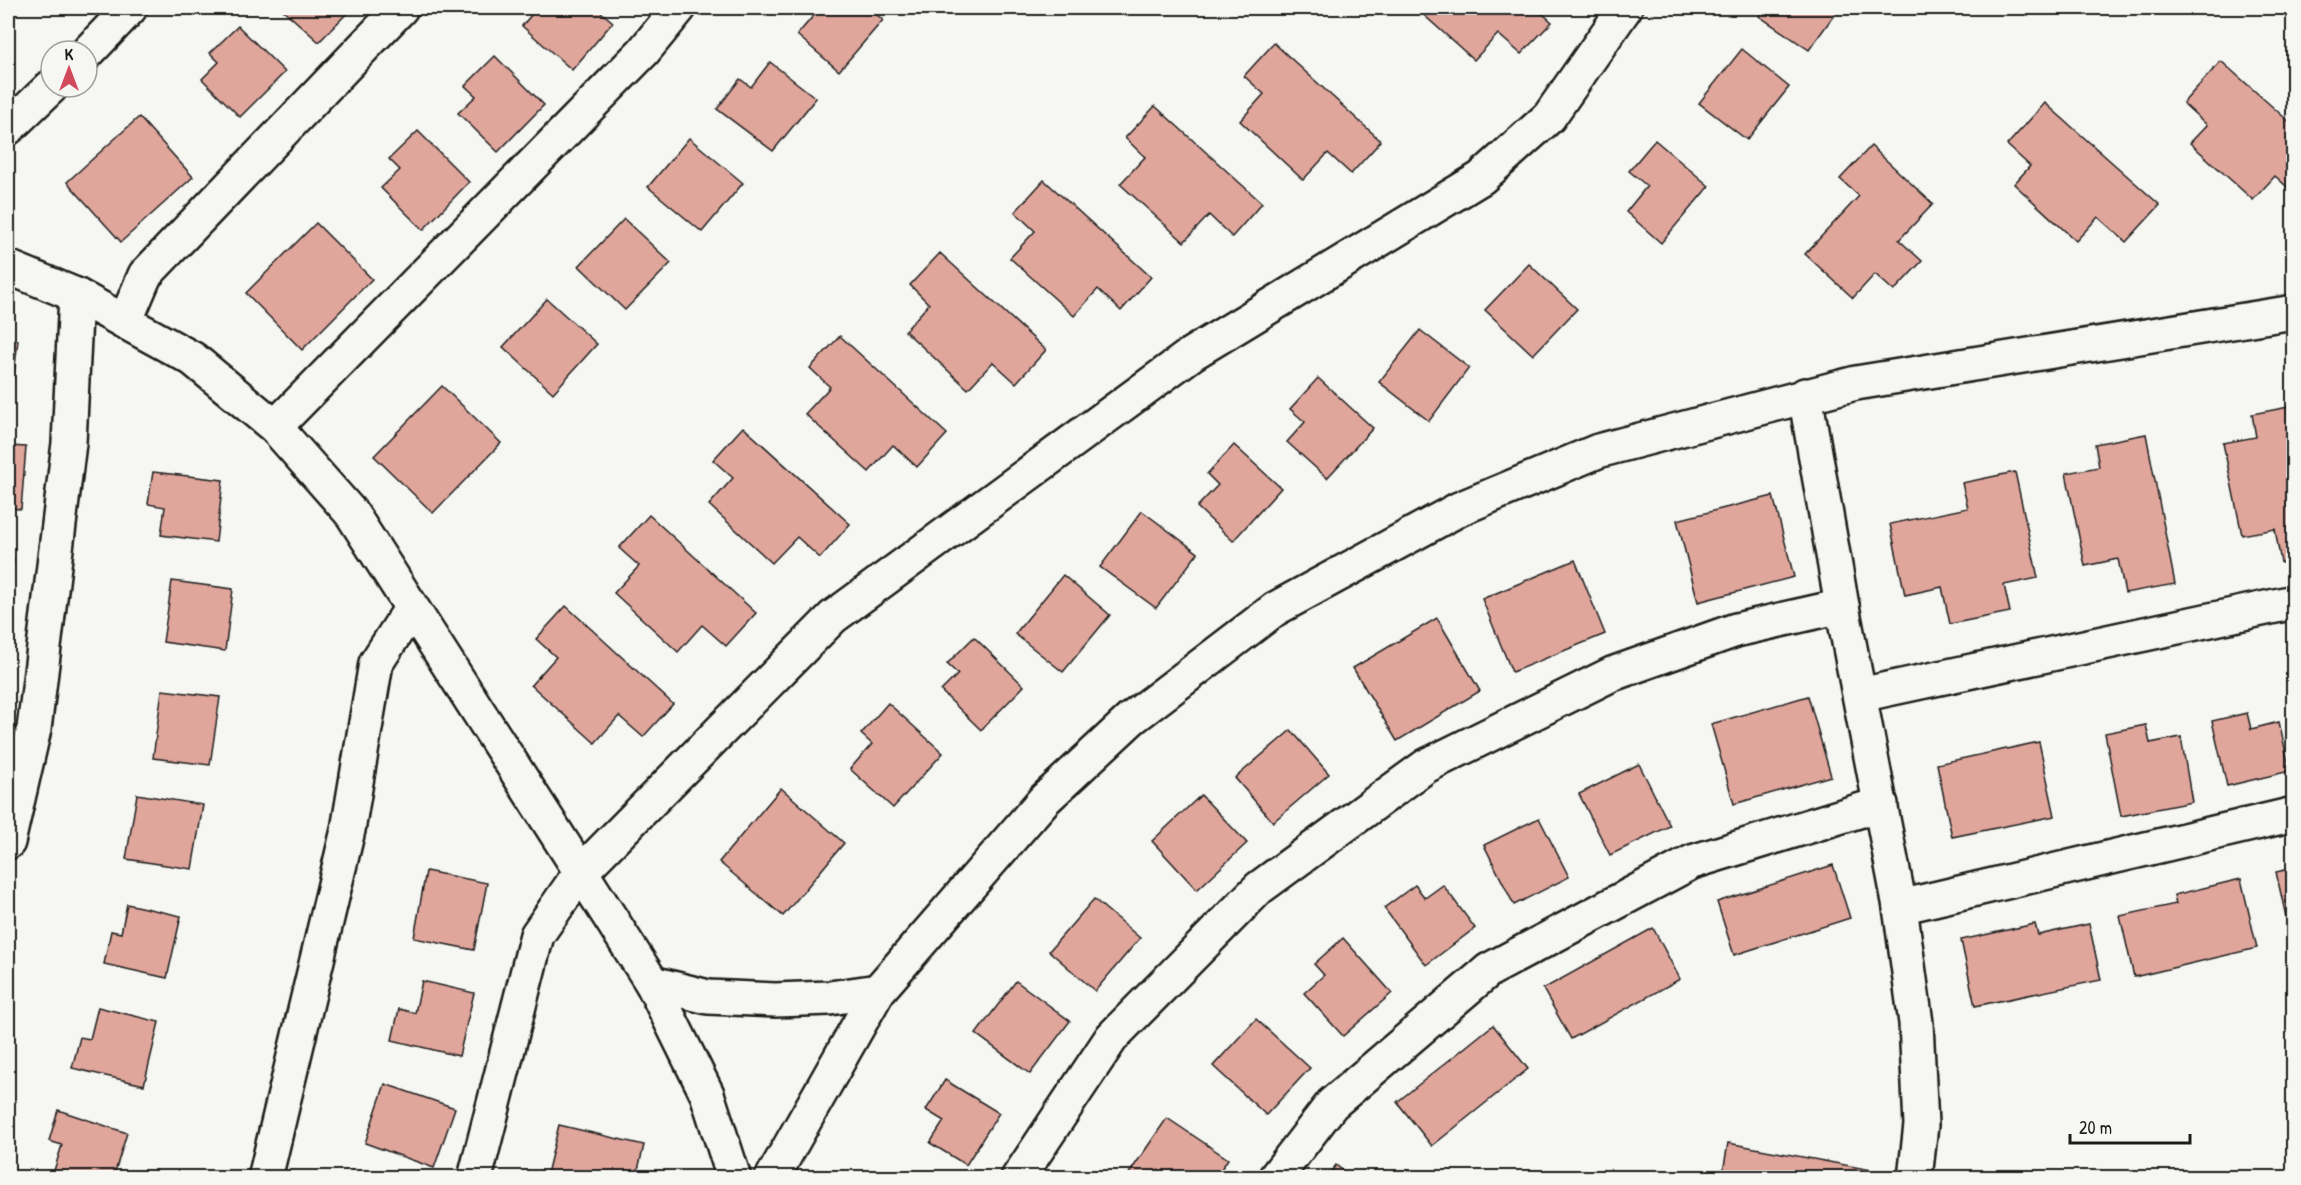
<svg xmlns="http://www.w3.org/2000/svg" width="2301" height="1185" viewBox="0 0 2301 1185" font-family="'Patrick Hand',sans-serif">
	<style>
		.building { fill: #e0a69c; stroke: #1c1c1c; stroke-width: 1.5 }
		.lines { fill: none; stroke-linecap: round; stroke-linejoin: round }
		.minor-casing { stroke: #1c1c1c; stroke-width: 38 }
		.minor { stroke: #f6f6f2; stroke-width: 33 }
	</style>
	<rect width="100%" height="100%" fill="#f6f6f2"/>
	<filter id="ink" filterUnits="userSpaceOnUse"><feTurbulence type="fractalNoise" baseFrequency=".0167" numOctaves="2"/><feDisplacementMap in="SourceGraphic" scale="12" xChannelSelector="R" yChannelSelector="G"/><feConvolveMatrix kernelMatrix="1 2 1 2 8 2 1 2 1" color-interpolation-filters="sRGB"/></filter>
	<g filter="url(#ink)">
		<g class="building">
			<path d="M281,8h71l-33,34z"/>
			<path d="M537,8h59l17,14 -41,48 -50,-44z"/>
			<path d="M809,8h60l14,12 -44,51 -42,-36 18,-21z"/>
			<path d="M1416,8h120l16,14 -31,32 -23,-20 -24,26z"/>
			<path d="M1765,8h74l-30,42 -50,-34z"/>
			<path d="M238,26l47,46 -45,45 -38,-38 17,-17 -9,-9z"/>
			<path d="M1274,43l107,98 -30,33 -23,-21 -25,27 -63,-59 24,-27 -20,-18z"/>
			<path d="M1742,49l47,38 -42,53 -48,-37z"/>
			<path d="M495,56l49,49 -46,47 -40,-39 18,-17 -11,-10z"/>
			<path d="M2221,61l73,65v67l-19,-17 -22,24 -63,-57 17,-18 -24,-22z"/>
			<path d="M770,62l46,36 -43,53 -56,-42 23,-30 11,8z"/>
			<path d="M2045,103l115,102 -34,37 -28,-25 -22,24 -62,-57 16,-18 -23,-21z"/>
			<path d="M1155,106l107,97 -30,34 -23,-22 -25,27 -64,-58 25,-27 -20,-19z"/>
			<path d="M139,117l54,60 -72,65 -54,-60z"/>
			<path d="M418,131l51,51 -46,48 -42,-42 19,-18 -11,-11z"/>
			<path d="M689,138l54,45 -41,49 -54,-45z"/>
			<path d="M1655,140l54,46 -48,57 -35,-31 21,-26 -18,-15z"/>
			<path d="M1871,146l62,58 -34,36 23,21 -28,30 -19,-17 -22,24 -48,-44 54,-58 -19,-17z"/>
			<path d="M1044,180l107,97 -30,34 -23,-22 -24,27 -64,-58 25,-27 -20,-19z"/>
			<path d="M624,219l47,44 -46,47 -46,-44z"/>
			<path d="M316,223l56,56 -70,71 -56,-57z"/>
			<path d="M940,253l106,97 -30,33 -23,-21 -25,27 -63,-58 24,-27 -19,-19z"/>
			<path d="M1529,264l48,45 -44,46 -48,-45z"/>
			<path d="M547,299l50,45 -44,49 -50,-46z"/>
			<path d="M1420,330l49,38 -40,53 -50,-39z"/>
			<path d="M840,336l107,98 -30,33 -24,-22 -24,27 -64,-58 25,-27 -20,-19z"/>
			<path d="M8,339l10,1 -8,68h-2z"/>
			<path d="M1318,378l55,50 -46,50 -40,-36 18,-20 -15,-13z"/>
			<path d="M442,386l59,57 -68,70 -59,-57z"/>
			<path d="M2294,406v155l-13,2 -6,-34 -33,6 -19,-92 33,-6 -4,-23z"/>
			<path d="M743,427l107,97 -30,34 -23,-21 -25,26 -63,-58 24,-27 -20,-18z"/>
			<path d="M2146,434l29,150 -50,9 -7,-34 -33,7 -19,-93 33,-6 -4,-23z"/>
			<path d="M1234,445l47,43 -48,53 -36,-34 21,-22 -11,-11z"/>
			<path d="M8,446l18,1 -5,62 -13,-1z"/>
			<path d="M153,472l70,8 -7,62 -55,-7 4,-28 -17,-3z"/>
			<path d="M2015,472l23,106 -34,7 6,27 -60,12 -8,-37 -37,8 -15,-71 78,-16 -6,-25z"/>
			<path d="M1773,496l21,81 -96,25 -21,-82z"/>
			<path d="M1142,511l56,42 -42,55 -56,-41z"/>
			<path d="M649,515l107,98 -30,33 -24,-21 -24,27 -64,-59 25,-27 -20,-18z"/>
			<path d="M8,558l6,1 -6,42z"/>
			<path d="M1575,560l30,74 -93,38 -30,-73z"/>
			<path d="M1063,575l47,40 -47,57 -48,-38z"/>
			<path d="M172,581l61,8 -8,62 -62,-9z"/>
			<path d="M566,606l107,98 -30,33 -24,-21 -24,27 -64,-58 25,-28 -20,-18z"/>
			<path d="M1437,618l43,73 -83,50 -44,-73z"/>
			<path d="M974,637l50,49 -43,44 -40,-39 17,-17 -11,-10z"/>
			<path d="M162,690l58,7 -10,68 -57,-7z"/>
			<path d="M1808,696l23,80 -97,28 -23,-80z"/>
			<path d="M888,703l55,50 -50,55 -43,-39 22,-25 -11,-10z"/>
			<path d="M2247,713l4,16 28,-7 11,49 -63,15 -15,-65z"/>
			<path d="M2146,725l4,18 31,-6 11,65 -71,14 -16,-83z"/>
			<path d="M1291,730l38,44 -56,48 -38,-44z"/>
			<path d="M2039,742l16,74 -103,21 -15,-73z"/>
			<path d="M1639,764l31,62 -60,29 -31,-61z"/>
			<path d="M781,788l63,55 -61,73 -64,-54z"/>
			<path d="M137,794l66,11 -11,64 -66,-10z"/>
			<path d="M1201,795l46,48 -50,47 -45,-49z"/>
			<path d="M1539,818l30,59 -55,28 -30,-60z"/>
			<path d="M1833,865l17,53 -116,37 -17,-53z"/>
			<path d="M2294,868v70l-3,1 -15,-67z"/>
			<path d="M426,871l61,12 -13,67 -60,-12z"/>
			<path d="M2241,879l16,69 -123,29 -14,-61 56,-12 -2,-9z"/>
			<path d="M1415,885l10,13 18,-13 32,43 -49,37 -42,-57z"/>
			<path d="M1094,899l46,39 -45,53 -46,-40z"/>
			<path d="M127,904l54,12 -14,62 -63,-14 7,-33 10,2z"/>
			<path d="M2035,924l3,11 51,-11 12,56 -126,26 -14,-66z"/>
			<path d="M1653,928l27,51 -109,60 -28,-50z"/>
			<path d="M1343,938l49,55 -49,43 -39,-43 20,-18 -10,-11z"/>
			<path d="M422,981l52,12 -15,63 -67,-16 7,-31 16,4z"/>
			<path d="M1016,981l54,40 -40,53 -54,-40z"/>
			<path d="M98,1007l61,15 -15,63 -72,-17 8,-31 10,2z"/>
			<path d="M1256,1019l54,49 -44,47 -53,-49z"/>
			<path d="M1493,1025l35,44 -96,77 -35,-44z"/>
			<path d="M945,1080l54,33 -33,52 -36,-22 14,-22 -18,-11z"/>
			<path d="M385,1084l70,24 -21,60 -69,-25z"/>
			<path d="M58,1110l69,23 -14,45 -61,-1 10,-32 -13,-4z"/>
			<path d="M1167,1118l61,41 -13,19h-84l-3,-3z"/>
			<path d="M559,1125l85,20 -8,33h-90z"/>
			<path d="M1728,1143l149,28 -1,7h-154z"/>
			<path d="M1336,1165l16,13h-26z"/>
		</g>
		<g class="lines">
			<g class="minor-casing">
				<g id="minor">
					<path d="M87,53l43,-45"/>
					<path d="M8,128l43,-41"/>
					<path d="M8,267l68,28 117,64 82,68 77,87 300,469 55,111 27,84"/>
					<path d="M125,322l20,-47 256,-267"/>
					<path d="M1805,395l37,211 58,301 16,116 5,102 -6,53"/>
					<path d="M275,427l368,-375 36,-44"/>
					<path d="M1860,695l434,-93"/>
					<path d="M8,842l26,-113 35,-286 7,-148"/>
					<path d="M1900,907l394,-93"/>
					<path d="M652,983l56,14 67,3 55,-2 48,-7"/>
					<path d="M265,1178l83,-348 28,-167 35,-54"/>
					<path d="M475,1178l62,-243 43,-62 253,-256 360,-264 288,-175 68,-61 76,-109"/>
					<path d="M772,1178l106,-187 166,-191 87,-81 144,-110 184,-100 139,-58 258,-68 438,-71"/>
					<path d="M1018,1178l94,-141 147,-149 167,-122 186,-92 124,-44 106,-24"/>
					<path d="M1275,1178l57,-74 157,-134 203,-108 189,-58"/>
				</g>
			</g>
			<use href="#minor" class="minor"/>
		</g>
	</g>
	<rect width="2301" height="1185" fill="none" stroke="#f6f6f2" stroke-width="30"/>
	<rect x="15" y="15" width="2271" height="1155" fill="none" stroke="#1c1c1c" stroke-width="2" filter="url(#ink)"/>
	<g transform="translate(69 69)"><circle r="28" fill="#f6f6f2" stroke="#9f9f9c" stroke-width="1.5"/>
	<path d="M0-4.5L10 22L0 15L-10 22Z" fill="#d1495b"/>
	<text y="-9" font-size="16" font-weight="bold" text-anchor="middle" fill="#1c1c1c">K</text>
	</g>
	<path d="M2070 1134v9h120v-9" fill="none" stroke="#1c1c1c" stroke-width="3"/>
	<text x="2079" y="1134" font-size="18" fill="#1c1c1c" stroke="#f6f6f2" stroke-width="4.5" paint-order="stroke">20 m</text>
</svg>
